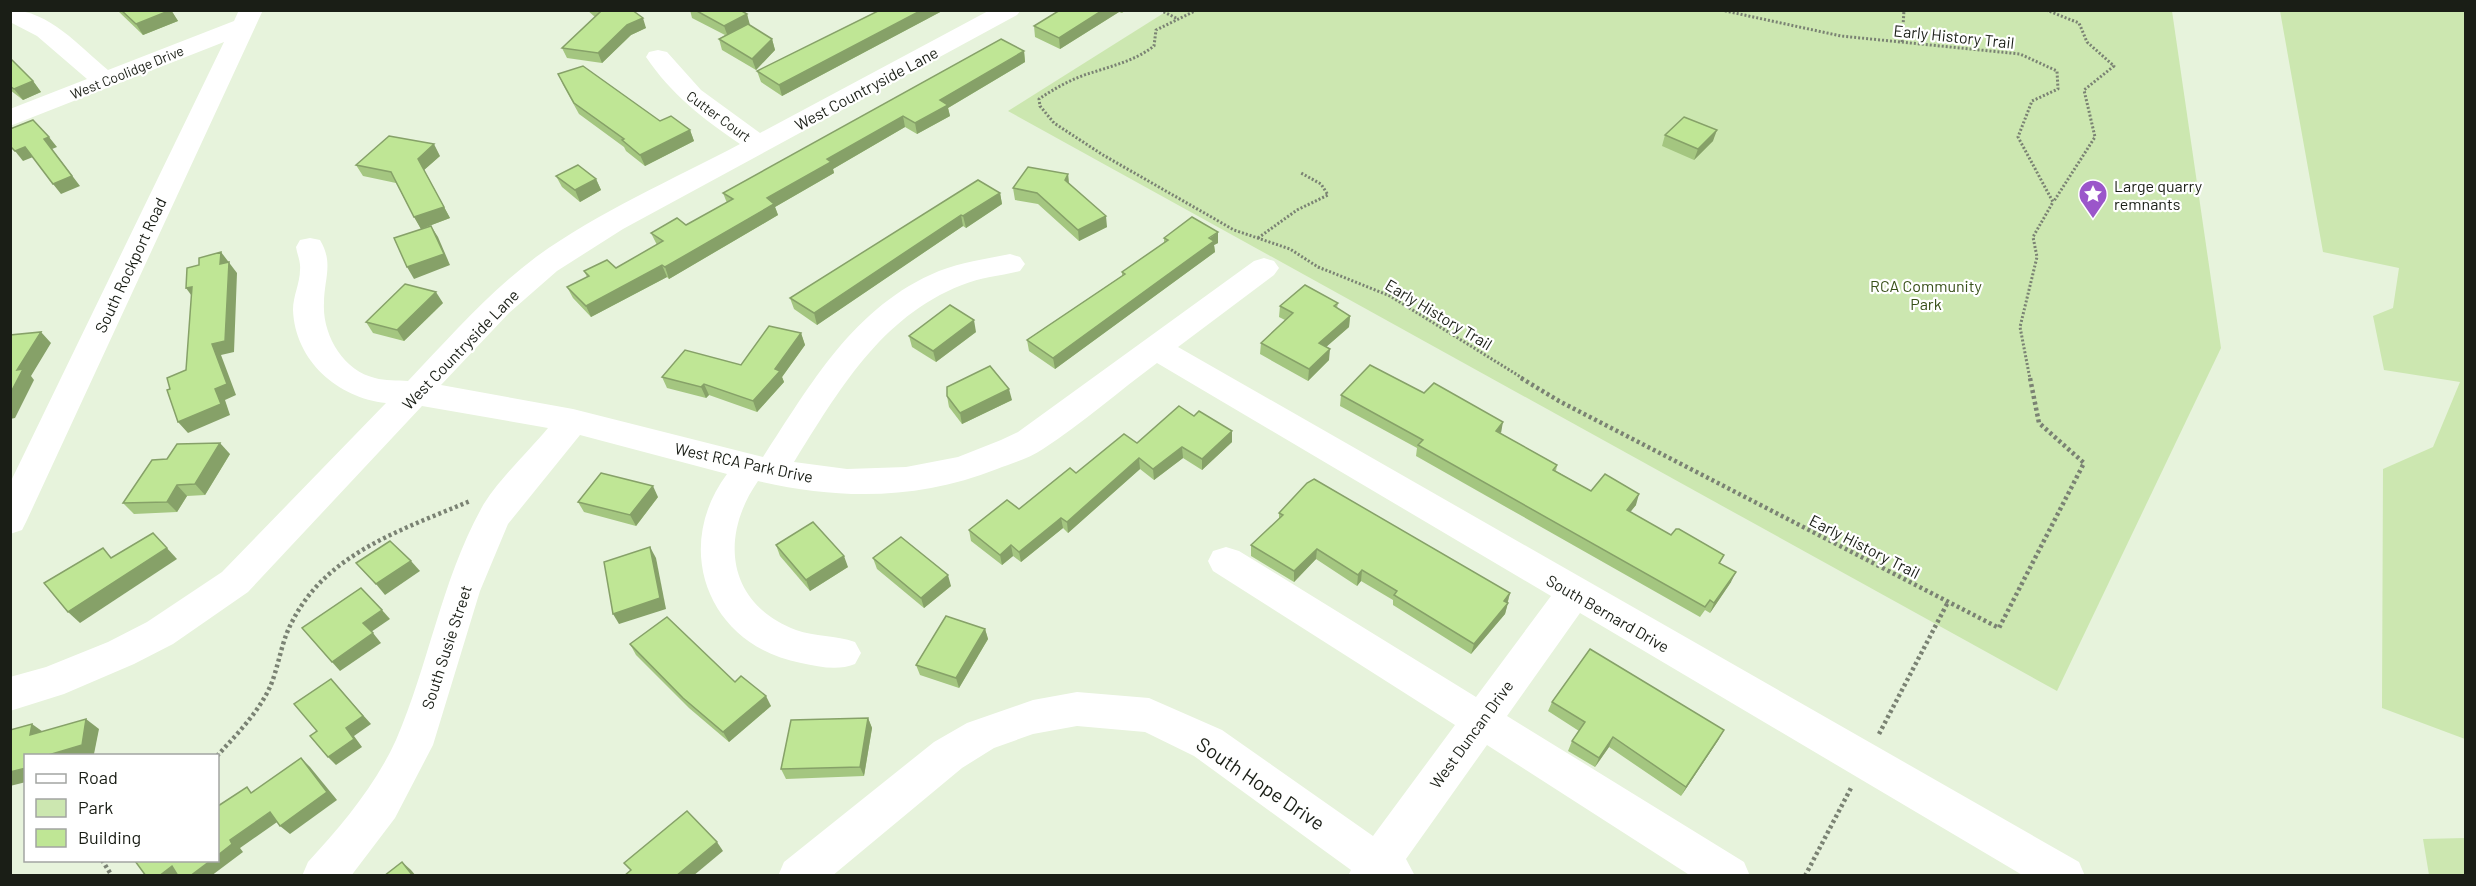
<svg xmlns="http://www.w3.org/2000/svg" width="2476" height="886" viewBox="0 0 2476 886" font-family="Barlow,sans-serif">
	<style>
		.green { fill: #cce7b0 }
		.lines { fill: none; stroke-linecap: round; stroke-linejoin: round }
		.path-far1 { stroke: #7a8273; stroke-width: 3; stroke-dasharray: 2 2; stroke-linecap: butt }
		.path { stroke: #7a8273; stroke-width: 4.5; stroke-dasharray: 3 3; stroke-linecap: butt }
		.minor { fill: #fff; fill-rule: evenodd }
		.wall { fill: #a4c680 }
		.shaded-wall { fill: #86a168 }
		.building { fill: #bfe695; stroke: #86a168; stroke-width: 1.5 }
		.labels { text-anchor: middle; dominant-baseline: central; stroke-width: 4.5; stroke-linejoin: round; paint-order: stroke }
		.far-street-label { font-size: 14px; fill: #1a1e16; stroke: #fff }
		.street-label { font-size: 16px; fill: #1a1e16; stroke: #fff }
		.poi-label { font-size: 16px; fill: #1a1e16; stroke: #fff; text-anchor: start }
		.park-label { font-size: 16px; fill: #385019; stroke: #fff }
		.near-street-label { font-size: 20px; fill: #1a1e16; stroke: #fff }
	</style>
	<rect width="100%" height="100%" fill="#e7f3dc"/>
	<g class="green">
		<path d="M1167,11h1005l49,337 -164,343 -1049,-580z"/>
		<path d="M2280,11h185v728l-83,-31 1,-239 50,-22 27,-65 -76,-12 -11,-54 20,-8 6,-40 -76,-16z"/>
		<path d="M2465,838v37h-36l-6,-36z"/>
	</g>
	<g class="lines">
		<g class="path-far1">
			<path d="M1160,10l18,9"/>
			<path d="M1197,10l-41,20 -2,16c-18,14 -39,19 -60,26 -19,5 -39,16 -55,27l1,7 14,17 49,32 131,75 56,19 28,18 72,29 134,83"/>
			<path d="M1721,10l120,26 179,18 37,17 1,18 -26,12 -14,36 35,65 -20,35 4,20 -17,70 10,52"/>
			<path d="M2046,10l33,13 8,19 27,24 -30,24 11,47 -41,64"/>
			<path d="M1902,42l2,-32"/>
			<path d="M1258,238l39,-28 31,-15 -7,-11 -20,-11"/>
		</g>
		<g class="path">
			<path d="M1521,378l38,23 440,227 85,-165 -45,-40 -9,-45"/>
			<path d="M1879,734l69,-132"/>
			<path d="M217,756c19,-21 41,-43 53,-69 9,-21 11,-45 22,-65 34,-69 112,-93 178,-121"/>
			<path d="M102,860l10,16"/>
			<path d="M1805,876l47,-90"/>
		</g>
		<g class="minor">
			<path d="M10,10c39,0 70,37 98,60l126,-49 5,-11h24l-236,510 -5,10 -12,4v-51l214,-441 -214,84v-17l77,-30 -50,-43 -27,-14z"/>
			<path d="M990,10h31l-4,5 -394,214 -66,42 -48,42 -68,72 132,24 190,48c48,-73 91,-151 176,-186 23,-9 47,-12 71,-17l10,3 5,7 -5,7c-19,5 -39,6 -58,14 -82,32 -124,107 -168,177l53,7 59,-2 52,-10 43,-17 17,-8 236,-171 10,-3 10,3 5,7 -5,7 -96,72 901,515 6,14h-61l-444,-263 -73,103 237,146 6,14h-59l-204,-131 -81,114 9,17h-67l3,-6 -157,-114 -49,-24 -68,-6 -44,8 -39,14 -32,20 -130,108h-54l6,-14 150,-120 33,-19 66,-23 44,-8 72,6 73,32 151,106 82,-111 -242,-154 -5,-10 5,-10 13,-4 13,4 237,146 75,-101 -394,-233c-38,28 -74,60 -114,86 -13,9 -31,14 -46,20 -78,31 -157,31 -239,12 -39,56 -31,123 38,149 19,7 40,5 59,12l6,11 -6,11c-17,7 -35,3 -54,-1 -92,-17 -130,-114 -74,-189l-147,-39 -72,89 -28,67 -47,154 -38,73 -44,58h-49l6,-14c34,-37 67,-76 88,-122 33,-76 45,-158 85,-231 14,-26 48,-58 67,-81l-126,-22 -174,186 -75,52 -39,20 -70,30 -54,17v-34l36,-10 62,-25 39,-20 75,-50 164,-169c-48,-5 -91,-42 -93,-93 0,-14 7,-27 7,-40 1,-8 -3,-16 -4,-23l4,-7 10,-2 10,2c14,23 4,39 4,63 -2,31 19,68 51,75 10,3 22,2 33,3 41,-43 80,-88 128,-124 62,-45 136,-77 204,-113 -37,-25 -69,-50 -94,-87l3,-5 9,-2 9,2 34,38 59,43z"/>
		</g>
	</g>
	<g class="wall">
		<path d="M117,10h54l7,11 -35,14z"/>
		<path d="M587,10h45l14,18 -15,7 -29,28 -35,-5 -5,-10 33,-31z"/>
		<path d="M690,10h50l7,4 2,11 23,14 3,11 -19,20 -34,-20 -3,-11 6,-4 -33,-17z"/>
		<path d="M873,10h71l-162,86 -21,-14 -4,-11 119,-59z"/>
		<path d="M1060,10h66l-4,3 -3,-1 -59,37 -25,-12 -1,-11z"/>
		<path d="M1024,51l1,11 -77,46 2,8 -33,18 -12,-7 -72,42 1,4 -59,34 3,8 -109,64 -2,-2 -76,40 -18,-19 -6,-11 20,-10 -3,-6 32,-3 41,-23 -6,-12 35,-8 41,-22 -4,-10z"/>
		<path d="M10,58l23,23 8,11 -18,8 -13,-10z"/>
		<path d="M558,74l102,47 30,9 4,11 -49,25 -19,-15 -2,-4 -45,-33 -16,-29z"/>
		<path d="M1665,135l48,6 -19,19 -32,-14z"/>
		<path d="M440,156l-16,14 26,48 -29,11 -25,-46 -33,-7 -7,-11z"/>
		<path d="M1068,174l1,9 38,44 -28,14 -41,-37 -23,-4 -2,-12z"/>
		<path d="M556,176l40,3 5,11 -21,12 -18,-15z"/>
		<path d="M1000,193l2,11 -36,24 -3,-2 -146,99 -23,-16 -4,-11z"/>
		<path d="M1164,238l54,5 -4,2 1,7 -160,117 -26,-18 -2,-11 95,-64v-4l42,-29z"/>
		<path d="M443,303l-39,38 -31,-8 -7,-11z"/>
		<path d="M1338,303l-1,5 13,8 -1,11 -23,20 3,13 -21,21 -48,-27 1,-11 24,-23 -6,-3 1,-11z"/>
		<path d="M976,332l-40,30 -24,-15 -3,-11z"/>
		<path d="M801,333l4,12 -23,32 2,5 -27,30 -48,-17 -3,3 -39,-10 -5,-11 79,-12z"/>
		<path d="M1341,395l159,38 57,32 -1,6 35,20 45,14 -6,7 41,23 53,20 -4,8 11,19 -21,31 -5,-3 -5,7 -284,-161 1,-8 -77,-42z"/>
		<path d="M947,396l65,4 -50,24 -13,-17z"/>
		<path d="M1194,416l38,15v11l-30,28 -19,-12 -29,22 -14,-11 -72,64 -5,-5 -42,34 -8,-6 -11,9 -31,-24 -2,-11 50,-21 57,-36z"/>
		<path d="M230,454l-25,41 -18,1 -10,16 -43,2 -11,-11 44,-44z"/>
		<path d="M658,497l-22,29 -52,-14 -6,-10z"/>
		<path d="M1279,513l231,80 -5,21 -34,40 -78,-49v-5l-32,-19 -4,5 -41,-27 -22,23 -43,-26v-11l28,-26z"/>
		<path d="M776,545l72,22 -38,24 -30,-35z"/>
		<path d="M873,558l78,28 -27,22 -47,-39z"/>
		<path d="M985,629l3,10 -29,49 -39,-13 -4,-10z"/>
		<path d="M630,644l105,38 36,24 -42,36 -40,-34 -53,-53z"/>
		<path d="M1552,702l167,37 -38,57 -72,-49 -14,20 -27,-16 4,-10 7,-10 -31,-20z"/>
		<path d="M868,718l4,10 -8,48 -78,3 -5,-10z"/>
	</g>
	<g class="shaded-wall">
		<path d="M171,10l7,11 -35,14 -7,-11z"/>
		<path d="M922,10h22l-162,86 -3,-11z"/>
		<path d="M1103,10h15l1,2 -59,37 -1,-11z"/>
		<path d="M747,14l3,11 -22,12 -4,-11z"/>
		<path d="M643,18l3,10 -15,7 -29,28 -4,-10 29,-28z"/>
		<path d="M772,39l3,11 -19,20 -4,-11z"/>
		<path d="M1024,51l1,11 -77,46 2,8 -33,18 -2,-11 25,-23z"/>
		<path d="M33,81l8,11 -18,8 -9,-11z"/>
		<path d="M903,116l2,11 -72,42 1,4 -59,34 3,8 -109,64 -4,-12 102,-69 60,-39z"/>
		<path d="M690,130l4,11 -49,25 -5,-11z"/>
		<path d="M1717,130l-4,11 -19,19 4,-11z"/>
		<path d="M49,137l8,10 -5,2 28,37 -19,8 -8,-10 -9,-45z"/>
		<path d="M434,144l6,12 -16,14 26,48 -29,11 -7,-12 4,-58z"/>
		<path d="M25,147l8,10 -10,4 -8,-10z"/>
		<path d="M1068,174l1,12 -4,-6z"/>
		<path d="M596,179l5,11 -21,12 -5,-12z"/>
		<path d="M1000,193l2,11 -36,24 -3,-12z"/>
		<path d="M961,215l2,11 -146,99 -3,-12z"/>
		<path d="M1106,216l1,11 -28,14 -1,-11z"/>
		<path d="M431,226l7,11 12,28 -36,14 -7,-12z"/>
		<path d="M1218,232v11l-4,2 1,7 -160,117 -2,-11z"/>
		<path d="M221,252l16,21 -3,79 -13,3 15,40 -11,5 5,15 -42,18 -10,-11 34,-78 8,-80z"/>
		<path d="M662,265l5,12 -76,40 -5,-11z"/>
		<path d="M192,287l2,12 -8,-11z"/>
		<path d="M436,292l7,11 -39,38 -7,-11z"/>
		<path d="M1350,316l-1,11 -31,27 1,-11z"/>
		<path d="M974,320l2,12 -40,30 -3,-11z"/>
		<path d="M41,332l10,11 -20,33 3,4 -19,38 -5,1v-25l7,-24z"/>
		<path d="M801,333l4,12 -23,32 2,5 -27,30 -4,-11z"/>
		<path d="M1330,349l-1,11 -21,21 1,-12z"/>
		<path d="M704,384l5,11 -3,3 -5,-11z"/>
		<path d="M1009,389l3,11 -50,24 -2,-11z"/>
		<path d="M1503,422l-2,11 -5,-2z"/>
		<path d="M1232,431v11l-30,28v-11z"/>
		<path d="M220,443l10,11 -25,41 -10,-11z"/>
		<path d="M1182,447l1,11 -29,22 -1,-11z"/>
		<path d="M1139,458l1,11 -72,64 -1,-11z"/>
		<path d="M177,485l10,11 -10,16 -10,-10z"/>
		<path d="M653,486l5,11 -22,29 -6,-11z"/>
		<path d="M1639,494l-3,11 -13,16 4,-11z"/>
		<path d="M1061,518l2,10 -42,34 -2,-10z"/>
		<path d="M153,533l24,26 -97,64 -12,-11z"/>
		<path d="M1011,545l2,11 -11,9 -2,-10z"/>
		<path d="M650,547l6,11 10,51 -47,15 -6,-10z"/>
		<path d="M1317,549l-1,10 -22,23v-11z"/>
		<path d="M844,556l4,11 -38,24 -4,-11z"/>
		<path d="M411,561l9,10 -35,24 -9,-11z"/>
		<path d="M1362,570l-1,11 -4,5 1,-11z"/>
		<path d="M1736,572l-5,10 -21,31 4,-10z"/>
		<path d="M948,575l3,11 -27,22 -3,-10z"/>
		<path d="M1510,593l-3,11 -3,-3z"/>
		<path d="M1508,603l-3,11 -34,40 3,-10z"/>
		<path d="M382,610l8,9 -19,13 -8,-9z"/>
		<path d="M985,629l3,10 -29,49 -3,-10z"/>
		<path d="M373,633l8,10 -41,28 -8,-9z"/>
		<path d="M331,679l40,45 -17,12 8,11 -26,18 -8,-8 18,-29z"/>
		<path d="M766,696l5,10 -42,36 -6,-10z"/>
		<path d="M868,718l4,10 -8,48 -4,-9z"/>
		<path d="M86,719l13,10 -5,25 -3,2h-46z"/>
		<path d="M32,724l14,10 -16,1z"/>
		<path d="M1724,730l-5,9 -38,57 5,-9z"/>
		<path d="M1613,737l-4,10 -14,20 4,-9z"/>
		<path d="M301,758l9,9 27,33 -47,34 -10,-8z"/>
		<path d="M26,768v14l-16,4v-14z"/>
		<path d="M270,812l10,8 -40,28 3,4 -32,24h-21l20,-15h8v-6l12,-15z"/>
		<path d="M717,842l6,9 -30,25h-17z"/>
		<path d="M402,862l9,8 5,6h-3z"/>
		<path d="M172,866l9,10h-22z"/>
	</g>
	<g class="building">
		<path d="M121,10h50l-35,14z"/>
		<path d="M597,10h35l11,8 -16,7 -29,28 -36,-5 38,-36z"/>
		<path d="M695,10h45l7,4 -23,12z"/>
		<path d="M880,10h42l-143,75 -22,-14z"/>
		<path d="M1060,10h43l-44,28 -25,-12z"/>
		<path d="M748,24l24,15 -20,20 -33,-20z"/>
		<path d="M1001,39l23,12 -84,49 8,5 -33,18 -12,-7 -76,43 4,3 -64,36 7,6 -109,63 -3,-2 -76,41 -19,-19 22,-11 -5,-5 23,-11 9,8 47,-27 -12,-8 26,-15 9,7 47,-26 -10,-6z"/>
		<path d="M10,58l23,23 -19,8 -4,-3z"/>
		<path d="M583,66l77,55 11,-5 19,14 -50,25 -18,-15 2,-1 -50,-36 -16,-29z"/>
		<path d="M1684,117l33,13 -19,19 -33,-14z"/>
		<path d="M33,120l16,17 -5,2 28,37 -19,8 -28,-37 -10,4 -5,-5v-17z"/>
		<path d="M389,136l45,8 -16,15 26,48 -30,10 -23,-45 -35,-7z"/>
		<path d="M578,165l18,14 -21,11 -19,-14z"/>
		<path d="M1028,167l40,7 -3,6 41,36 -28,14 -41,-37 -24,-5z"/>
		<path d="M978,180l22,13 -37,23 -2,-1 -147,98 -24,-15z"/>
		<path d="M1192,217l26,15 -9,6 5,3 -161,117 -26,-18 98,-66 -3,-2 46,-32 -4,-2z"/>
		<path d="M431,226l13,28 -37,13 -13,-29z"/>
		<path d="M221,252l-1,12 9,-2 -4,79 -13,3 15,40 -12,5 6,15 -43,18 -11,-32 3,-1 -3,-11 19,-8 6,-83 -6,1 1,-20 12,-3v-7z"/>
		<path d="M405,284l31,8 -39,38 -31,-8z"/>
		<path d="M1305,285l33,18 -4,3 16,10 -31,27 11,6 -21,20 -48,-26 32,-30 -13,-7z"/>
		<path d="M950,305l24,15 -41,31 -24,-15z"/>
		<path d="M769,326l32,7 -26,36 5,2 -27,30 -49,-17 -3,3 -39,-10 23,-27 56,15z"/>
		<path d="M41,332l-24,38 6,-1 -13,25v-59z"/>
		<path d="M1370,365l54,28 10,-10 69,39 -7,9 61,34 -4,5 38,21 14,-17 34,20 -12,16 44,25 5,-6h3l45,26 -5,8 17,9 -22,31 -4,-3 -5,7 -287,-162 5,-5 -82,-45z"/>
		<path d="M990,366l19,23 -49,24 -13,-17v-9z"/>
		<path d="M1179,406l15,10 5,-5 33,20 -30,28 -20,-12 -29,22 -14,-11 -72,64 -6,-4 -42,34 -8,-7 -11,10 -31,-25 38,-30 12,9 51,-41 6,5 48,-39 13,9z"/>
		<path d="M220,443l-25,41 -18,1 -10,17 -44,1 29,-43 15,-1 10,-15z"/>
		<path d="M601,473l52,13 -23,29 -52,-13z"/>
		<path d="M1314,479l196,114 -6,8 4,2 -34,41 -80,-49 3,-4 -35,-21 -4,5 -41,-26 -23,22 -43,-26 32,-30 -4,-2 28,-30z"/>
		<path d="M813,522l31,34 -38,24 -30,-35z"/>
		<path d="M153,533l14,15 -99,64 -24,-29 59,-35 8,10z"/>
		<path d="M901,537l47,38 -27,23 -48,-40z"/>
		<path d="M390,541l21,20 -35,23 -20,-21z"/>
		<path d="M650,547l10,51 -47,16 -9,-52z"/>
		<path d="M361,588l21,22 -19,13 10,10 -41,29 -30,-34z"/>
		<path d="M946,616l39,13 -29,49 -40,-13z"/>
		<path d="M667,617l68,65 6,-6 25,20 -43,36 -40,-34 -53,-54z"/>
		<path d="M1590,649l134,81 -38,57 -73,-50 -14,21 -27,-17 13,-19 -33,-20z"/>
		<path d="M331,679l32,37 -17,12 8,11 -26,18 -18,-21 7,-5 -23,-27z"/>
		<path d="M868,718l-8,49 -79,2 10,-49z"/>
		<path d="M86,719l-4,26 -37,11h-19v12l-16,4v-42l22,-6 -2,11z"/>
		<path d="M301,758l26,34 -47,34 -10,-14 -40,28 2,4 -14,11v-49l29,-19 4,6z"/>
		<path d="M687,811l30,31 -41,34h-52l7,-6 -7,-7z"/>
		<path d="M135,861h75l-20,15h-12l-6,-10 -13,10h-13z"/>
		<path d="M402,862l11,14h-29z"/>
	</g>
	<defs>
		<g id="sight-pin" transform="scale(1.5)"><path d="M0 17L-7.5 6A9.5 9.5 0 1 1 7.5 6Z" fill="#9b56ca" stroke="#fff"/><path d="M0-6L1.8-2.2L6-1.7L2.9 1.2L3.7 5.4L0 3.3L-3.7 5.4L-2.9 1.2L-6-1.7L-1.8-2.2Z" fill="#fff"/></g>
	</defs>
	<g fill-rule="evenodd">
		<use href="#sight-pin" x="2093" y="194"/>
	</g>
	<g class="labels">
		<g class="far-street-label">
			<text transform="translate(127 72) rotate(-22)">West Coolidge Drive</text>
			<text transform="translate(719 116) rotate(36)">Cutter Court</text>
		</g>
		<g class="street-label">
			<text transform="translate(1954 36) rotate(6)">Early History Trail</text>
			<text transform="translate(866 88) rotate(-28)">West Countryside Lane</text>
			<text transform="translate(130 265) rotate(-65)">South Rockport Road</text>
			<text transform="translate(1439 314) rotate(31)">Early History Trail</text>
			<text transform="translate(460 349) rotate(-46)">West Countryside Lane</text>
			<text transform="translate(744 462) rotate(12)">West RCA Park Drive</text>
			<text transform="translate(1865 546) rotate(27)">Early History Trail</text>
			<text transform="translate(1608 613) rotate(30)">South Bernard Drive</text>
			<text transform="translate(446 647) rotate(-72)">South Susie Street</text>
			<text transform="translate(1471 734) rotate(-54)">West Duncan Drive</text>
		</g>
		<g class="poi-label">
			<text x="2114" y="185">Large quarry<tspan x="2114" dy="18">remnants</tspan></text>
		</g>
		<g class="park-label">
			<text x="1926" y="285">RCA Community<tspan x="1926" dy="18">Park</tspan></text>
		</g>
		<g class="near-street-label">
			<text transform="translate(1261 783) rotate(34)">South Hope Drive</text>
		</g>
	</g>
	<rect width="2476" height="886" fill="none" stroke="#1a1e16" stroke-width="24"/>
	<rect x="24" y="754" width="195" height="108" fill="#ffffff" stroke="#a3a5a2" stroke-width="1.5"/>
	<rect x="36" y="774" width="30" height="9" fill="#ffffff" stroke="#a3a5a2" stroke-width="1.5"/>
	<text x="78" y="784" font-size="18" fill="#1a1e16">Road</text>
	<rect x="36" y="799" width="30" height="18" fill="#cce7b0" stroke="#a3a5a2" stroke-width="1.5"/>
	<text x="78" y="814" font-size="18" fill="#1a1e16">Park</text>
	<rect x="36" y="829" width="30" height="18" fill="#bfe695" stroke="#a3a5a2" stroke-width="1.5"/>
	<text x="78" y="844" font-size="18" fill="#1a1e16">Building</text>
</svg>
